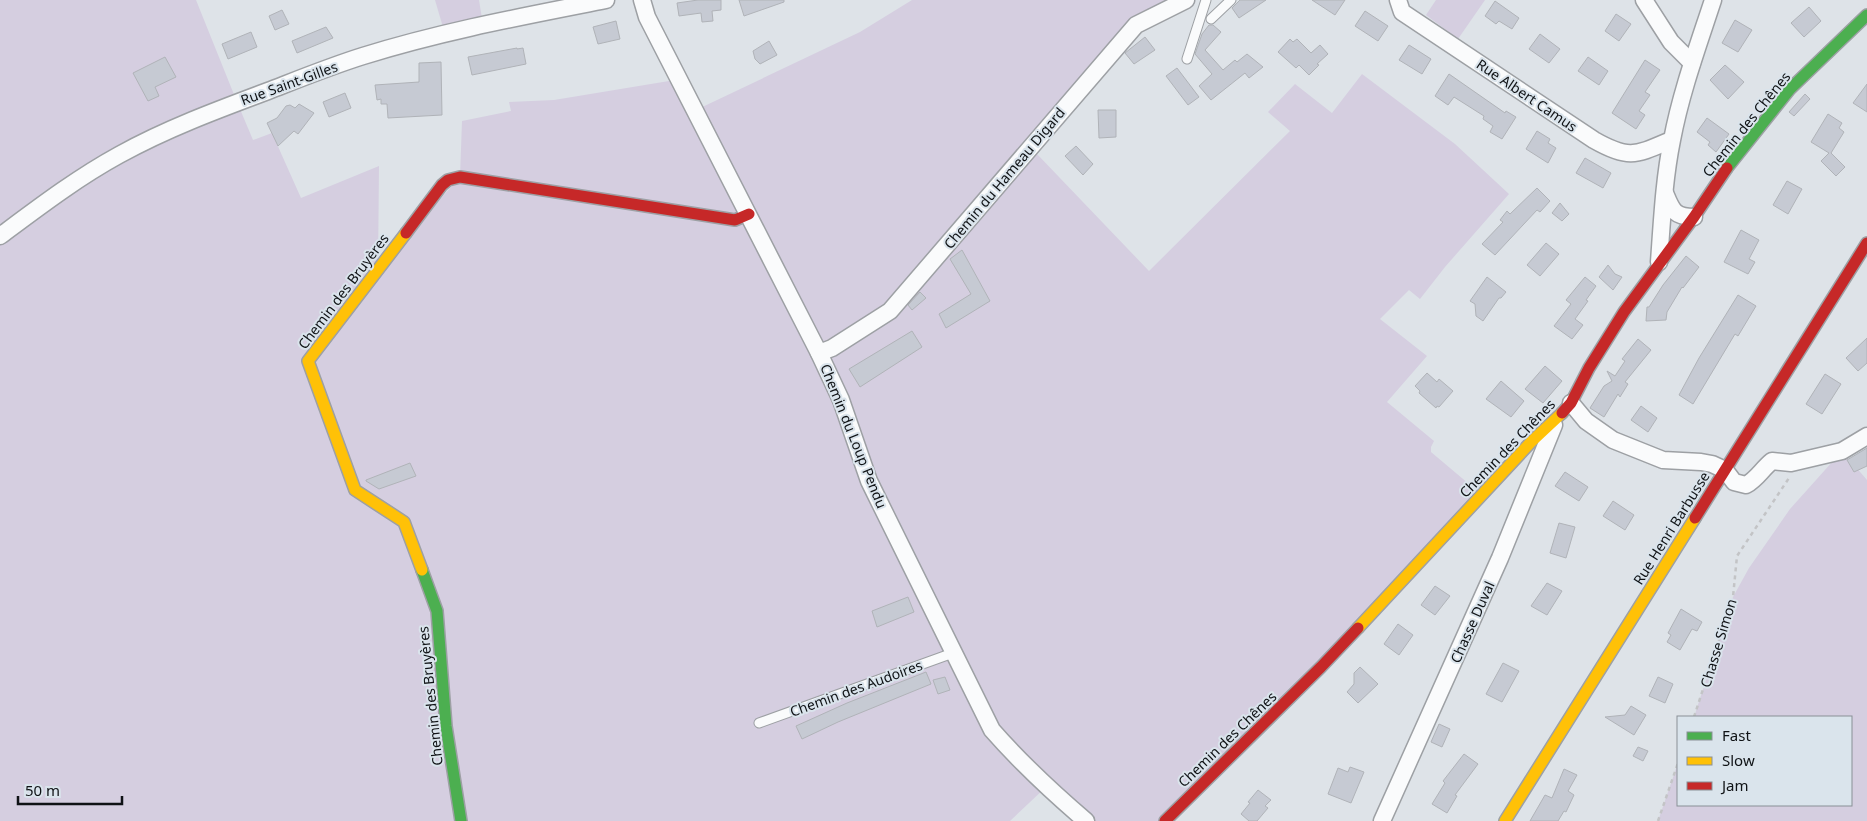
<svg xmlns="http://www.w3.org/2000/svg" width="1867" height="821" viewBox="0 0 1867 821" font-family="'Noto Sans',sans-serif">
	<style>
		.green { fill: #d5cee0 }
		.building { fill: #c6cad3; stroke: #b0b3b8 }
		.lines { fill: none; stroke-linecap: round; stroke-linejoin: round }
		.lane-casing { stroke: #9da0a4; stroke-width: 11 }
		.street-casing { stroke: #9da0a4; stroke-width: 19 }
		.fast-casing { stroke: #9da0a4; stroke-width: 14 }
		.slow-casing { stroke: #9da0a4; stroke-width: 14 }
		.jam-casing { stroke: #9da0a4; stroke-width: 14 }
		.path { stroke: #c3c4c6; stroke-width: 2.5; stroke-dasharray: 4 4; stroke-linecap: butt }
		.lane { stroke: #fafbfc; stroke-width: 9 }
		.street { stroke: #fafbfc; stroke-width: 16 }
		.fast { stroke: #4caf50; stroke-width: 11 }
		.slow { stroke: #ffc107; stroke-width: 11 }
		.jam { stroke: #c62828; stroke-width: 11 }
		.labels { text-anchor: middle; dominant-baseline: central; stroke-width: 4; stroke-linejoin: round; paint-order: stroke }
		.street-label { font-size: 14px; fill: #0f1215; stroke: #dae4ec }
	</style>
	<rect width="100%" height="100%" fill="#dee3e8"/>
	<g class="green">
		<path d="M0,0h196l41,102 16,38 19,-7 29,65 78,-32 -1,102 82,-91 2,-56 49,-10 -2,-9 45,-2 115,-19 9,-4 18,33 164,-78 52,-32h274l-50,25 -104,120 5,9 112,117 141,-140 -22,-19 27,-28 37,29 30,-39 93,70 54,50 -64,73 -25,32 -11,-9 -29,29 47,37 -40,46 47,39 -3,6v5l51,43 -317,326h-79l-40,-34 -36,34h-1010z"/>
		<path d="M435,0h44l4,25 -38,9z"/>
		<path d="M1436,0h49l-27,39 -32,-24z"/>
		<path d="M1842,451l25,29v341h-209l20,-58v42h173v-88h-157l39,-120 16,-29 41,-59z"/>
	</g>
	<g class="building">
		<path d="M698,0h23v10l-9,1 1,10 -11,1 -1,-9 -22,3 -2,-13z"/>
		<path d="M739,0h45v2l-40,14z"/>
		<path d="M1240,0h26l-27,18 -7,-10z"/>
		<path d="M1312,0h33l-10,15z"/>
		<path d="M1495,1l24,17 -7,11 -13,-8 -3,3 -11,-8z"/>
		<path d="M1809,7l12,14 -17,16 -13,-14z"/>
		<path d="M282,10l7,14 -14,6 -6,-14z"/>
		<path d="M1365,11l23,15 -10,15 -23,-15z"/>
		<path d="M1616,14l15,10 -12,17 -14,-10z"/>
		<path d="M1735,20l17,10 -14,22 -16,-9z"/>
		<path d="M616,21l4,18 -22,5 -5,-17z"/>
		<path d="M1209,25h4l8,7 -16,18 18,20 12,-10 2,2 10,-8 16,13 -14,11 -4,-5 -34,27 -12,-14 13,-12 -17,-20 7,-20z"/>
		<path d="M326,27l7,11 -36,15 -5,-12z"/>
		<path d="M251,32l6,15 -29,12 -6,-15z"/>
		<path d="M1540,34l20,15 -11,14 -20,-14z"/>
		<path d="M1145,37l10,13 -21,14 -9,-11z"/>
		<path d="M1290,39l3,3 4,-3 14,14 9,-8 8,9 -11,10 2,1 -10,10 -10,-10 -3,3 -18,-16z"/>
		<path d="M769,41l8,14 -17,9 -5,-5 -2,-8z"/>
		<path d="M1409,45l22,14 -9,15 -23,-14z"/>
		<path d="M517,48v1l6,-1 3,16 -54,11 -4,-18z"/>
		<path d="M165,57l11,20 -21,10 4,9 -11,5 -15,-28z"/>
		<path d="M1588,57l20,14 -9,14 -21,-14z"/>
		<path d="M1645,60l15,10 -15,22 5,3 -11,16 6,4 -9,14 -24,-16z"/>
		<path d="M441,62l1,53 -54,3 -1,-14h-6v-5l-4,1 -2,-15 44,-3v-19z"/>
		<path d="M1725,65l19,17 -16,17 -18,-19z"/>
		<path d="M1177,68l22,29 -11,8 -22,-29z"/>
		<path d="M1449,74l56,39 1,-2 10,6 -14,22 -12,-7 3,-6 -10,-7 1,-3 -30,-19 -6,8 -13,-9z"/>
		<path d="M1867,84v28l-14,-9z"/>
		<path d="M345,93l6,15 -22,9 -6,-15z"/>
		<path d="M1805,94l5,5 -16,17 -5,-4z"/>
		<path d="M299,104l15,9 -16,21 -4,-3 -16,15 -11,-23 10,-5 9,-12 4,-1 5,3z"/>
		<path d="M1098,110h18v27l-17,1z"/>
		<path d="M1828,114l14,9 -3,5 5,4 -13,21 14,14 -9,9 -15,-15 8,-8 -18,-11z"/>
		<path d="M1707,118l22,16 -13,18 -8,-7 2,-3 -13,-10z"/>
		<path d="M1537,131l13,8 -2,4 8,5 -8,15 -22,-14z"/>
		<path d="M1076,146l17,18 -10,11 -18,-19z"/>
		<path d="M1585,158l26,15 -8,15 -27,-15z"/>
		<path d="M1787,181l15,8 -14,25 -15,-9z"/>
		<path d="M1537,188l13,13 -10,11 -3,-2 -42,45 -13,-11 21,-22 -3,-2 7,-9 3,3z"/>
		<path d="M1560,203l9,11 -7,7 -10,-8z"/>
		<path d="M1741,230l18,10 -10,19 6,3 -7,12 -24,-12z"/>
		<path d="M1546,243l13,11 -19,22 -13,-11z"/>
		<path d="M962,250l28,51 -44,27 -7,-14 32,-20 -21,-35z"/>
		<path d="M1686,256l13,11 -16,21 -1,-1 -15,25 -1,8 -20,1 1,-14h2l14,-22z"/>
		<path d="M1608,265l7,9 7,3 -9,13 -14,-13z"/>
		<path d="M1487,277l19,15 -5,6h-2l-16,23 -7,-5 -1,-12 -5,-3z"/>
		<path d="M1585,277l11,9 -10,14 2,1 -13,18 8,6 -11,14 -18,-13 17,-22 -5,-4z"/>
		<path d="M920,292l6,6 -14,12 -4,-5z"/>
		<path d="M1738,295l18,11 -18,30 -3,-2 -42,70 -14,-9 20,-37z"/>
		<path d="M912,331l10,16 -62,40 -11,-18z"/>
		<path d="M1867,338v25l-9,8 -12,-13z"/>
		<path d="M1638,339l13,11 -26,32 3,2 -8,13 -2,-3 -14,23 -14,-9 14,-22 8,-5 -5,-10 8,5 10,-15 -3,-2z"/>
		<path d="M1545,366l17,15 -19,22 -18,-14z"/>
		<path d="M1427,373l10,9 2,-3 14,12 -14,16 -2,-1 -1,2 -17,-15 1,-2 -5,-5z"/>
		<path d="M1825,374l16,10 -19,30 -16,-10z"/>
		<path d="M1501,381l23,20 -13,16 -25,-18z"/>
		<path d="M1641,406l16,12 -9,14 -17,-12z"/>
		<path d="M1867,448v18l-13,6 -7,-12z"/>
		<path d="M410,463l6,13 -37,13 -13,-8v-1z"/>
		<path d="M1565,472l23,15 -9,14 -24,-15z"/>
		<path d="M1613,501l21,14 -9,15 -22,-14z"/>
		<path d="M1559,523l16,4 -9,31 -16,-5z"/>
		<path d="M1547,583l15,8 -15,24 -16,-9z"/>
		<path d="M1435,586l15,10 -15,19 -14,-10z"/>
		<path d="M908,597l6,15 -37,15 -5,-16z"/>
		<path d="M1681,609l21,13 -5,9 -5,-2 -12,21 -13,-8 4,-7 -3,-2z"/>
		<path d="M1398,624l15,11 -14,20 -15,-11z"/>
		<path d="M1503,663l16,8 -17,31 -16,-8z"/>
		<path d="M1360,667l18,17 -20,19 -11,-11 7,-8v-11z"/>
		<path d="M926,672l5,12 -93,38 -36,17 -6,-13 51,-23z"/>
		<path d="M945,677l5,13 -12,4 -5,-14z"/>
		<path d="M1658,677l15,7 -8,19 -16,-7z"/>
		<path d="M1631,706l15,9 -12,20 -29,-18 20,-2z"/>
		<path d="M1439,724l11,5 -8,18 -11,-5z"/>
		<path d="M1638,747l10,4 -5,10 -10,-5z"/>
		<path d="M1464,754l14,10 -23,31 2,1 -10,17 -15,-9 13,-21 -2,-2z"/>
		<path d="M1350,767l14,5 -13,31 -23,-9 10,-26 10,4z"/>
		<path d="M1564,769l13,6 -9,16 6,4 -8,17 -2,-1 -6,10h-28l15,-26 7,3z"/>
		<path d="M1258,790l13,10 -6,6 3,2 -11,13h-8l-8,-7 9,-11 -2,-1z"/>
	</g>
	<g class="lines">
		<g class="lane-casing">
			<g id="lane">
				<path d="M1211,19l20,-19"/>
				<path d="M1187,59l19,-59"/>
				<path d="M759,723l194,-70"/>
			</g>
		</g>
		<g class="street-casing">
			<g id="street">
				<path d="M642,0l5,17 172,336 22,47 28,81 123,249c29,33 60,62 94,91"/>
				<path d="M1398,0l4,12 192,128c35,20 42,15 77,0"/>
				<path d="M1644,0l27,42 21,21"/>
				<path d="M1665,193c7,17 9,24 29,24"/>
				<path d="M0,236c39,-29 77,-58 119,-81 47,-26 98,-45 149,-64 31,-12 63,-25 95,-35 80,-25 162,-40 243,-56"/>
				<path d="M1659,262c3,-41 5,-83 13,-122 9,-48 26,-94 41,-140"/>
				<path d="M819,353l13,-5 58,-37 246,-286 50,-25"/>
				<path d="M1571,403l15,18 27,19 50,20 38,2 11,2 13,6 9,12 12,3c11,-6 16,-16 26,-24l19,2 51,-12 25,-15"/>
				<path d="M1382,821l118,-263 54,-133"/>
			</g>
		</g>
		<g class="fast-casing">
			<g id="fast">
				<path d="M1727,168l63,-79 77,-74"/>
				<path d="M422,570l15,41 9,115 15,95"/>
			</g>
		</g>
		<g class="slow-casing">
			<g id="slow">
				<path d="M406,233l-98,128 47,129 49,32 18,48"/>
				<path d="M1358,628l173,-186 31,-29"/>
				<path d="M1505,821l190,-303"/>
			</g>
		</g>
		<g class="jam-casing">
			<g id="jam">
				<path d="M406,233l36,-48 6,-5 12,-3 275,43 14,-6"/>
				<path d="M1562,413l9,-10 18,-35 35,-56 70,-95 33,-49"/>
				<path d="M1695,518l172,-275"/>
				<path d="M1165,821l156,-154 37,-39"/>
			</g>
		</g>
		<g class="path">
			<path d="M1694,717l39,-120 4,-41 52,-78"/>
			<path d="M1658,821l20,-58"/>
		</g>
		<use href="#lane" class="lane"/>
		<use href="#street" class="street"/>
		<use href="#fast" class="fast"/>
		<use href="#slow" class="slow"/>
		<use href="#jam" class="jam"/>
	</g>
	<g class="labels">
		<g class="street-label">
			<text transform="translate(289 83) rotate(-20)">Rue Saint-Gilles</text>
			<text transform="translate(1527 95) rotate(34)">Rue Albert Camus</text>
			<text transform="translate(1746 124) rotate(-51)">Chemin des Chênes</text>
			<text transform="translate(1004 178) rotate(-50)">Chemin du Hameau Digard</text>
			<text transform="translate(343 291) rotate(-53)">Chemin des Bruyères</text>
			<text transform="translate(854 436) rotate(68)">Chemin du Loup Pendu</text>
			<text transform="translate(1507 448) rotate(-46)">Chemin des Chênes</text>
			<text transform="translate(1671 528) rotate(-58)">Rue Henri Barbusse</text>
			<text transform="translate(1472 622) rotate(-66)">Chasse Duval</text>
			<text transform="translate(1718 643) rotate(-73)">Chasse Simon</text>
			<text transform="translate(856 688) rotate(-20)">Chemin des Audoires</text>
			<text transform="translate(430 696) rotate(-96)">Chemin des Bruyères</text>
			<text transform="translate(1227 739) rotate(-44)">Chemin des Chênes</text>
		</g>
	</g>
	<rect x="1677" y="716" width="175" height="90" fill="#dae4ec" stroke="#899096"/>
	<rect x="1687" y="732" width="25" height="8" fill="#4caf50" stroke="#899096"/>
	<text x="1722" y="741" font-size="15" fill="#0f1215">Fast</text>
	<rect x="1687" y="757" width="25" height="8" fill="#ffc107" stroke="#899096"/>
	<text x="1722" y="766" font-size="15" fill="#0f1215">Slow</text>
	<rect x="1687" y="782" width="25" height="8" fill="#c62828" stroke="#899096"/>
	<text x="1722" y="791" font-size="15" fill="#0f1215">Jam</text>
	<path d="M18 796v8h104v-8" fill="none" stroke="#0f1215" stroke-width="2.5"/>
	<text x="25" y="796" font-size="15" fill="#0f1215" stroke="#dae4ec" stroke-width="4" paint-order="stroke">50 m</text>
</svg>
